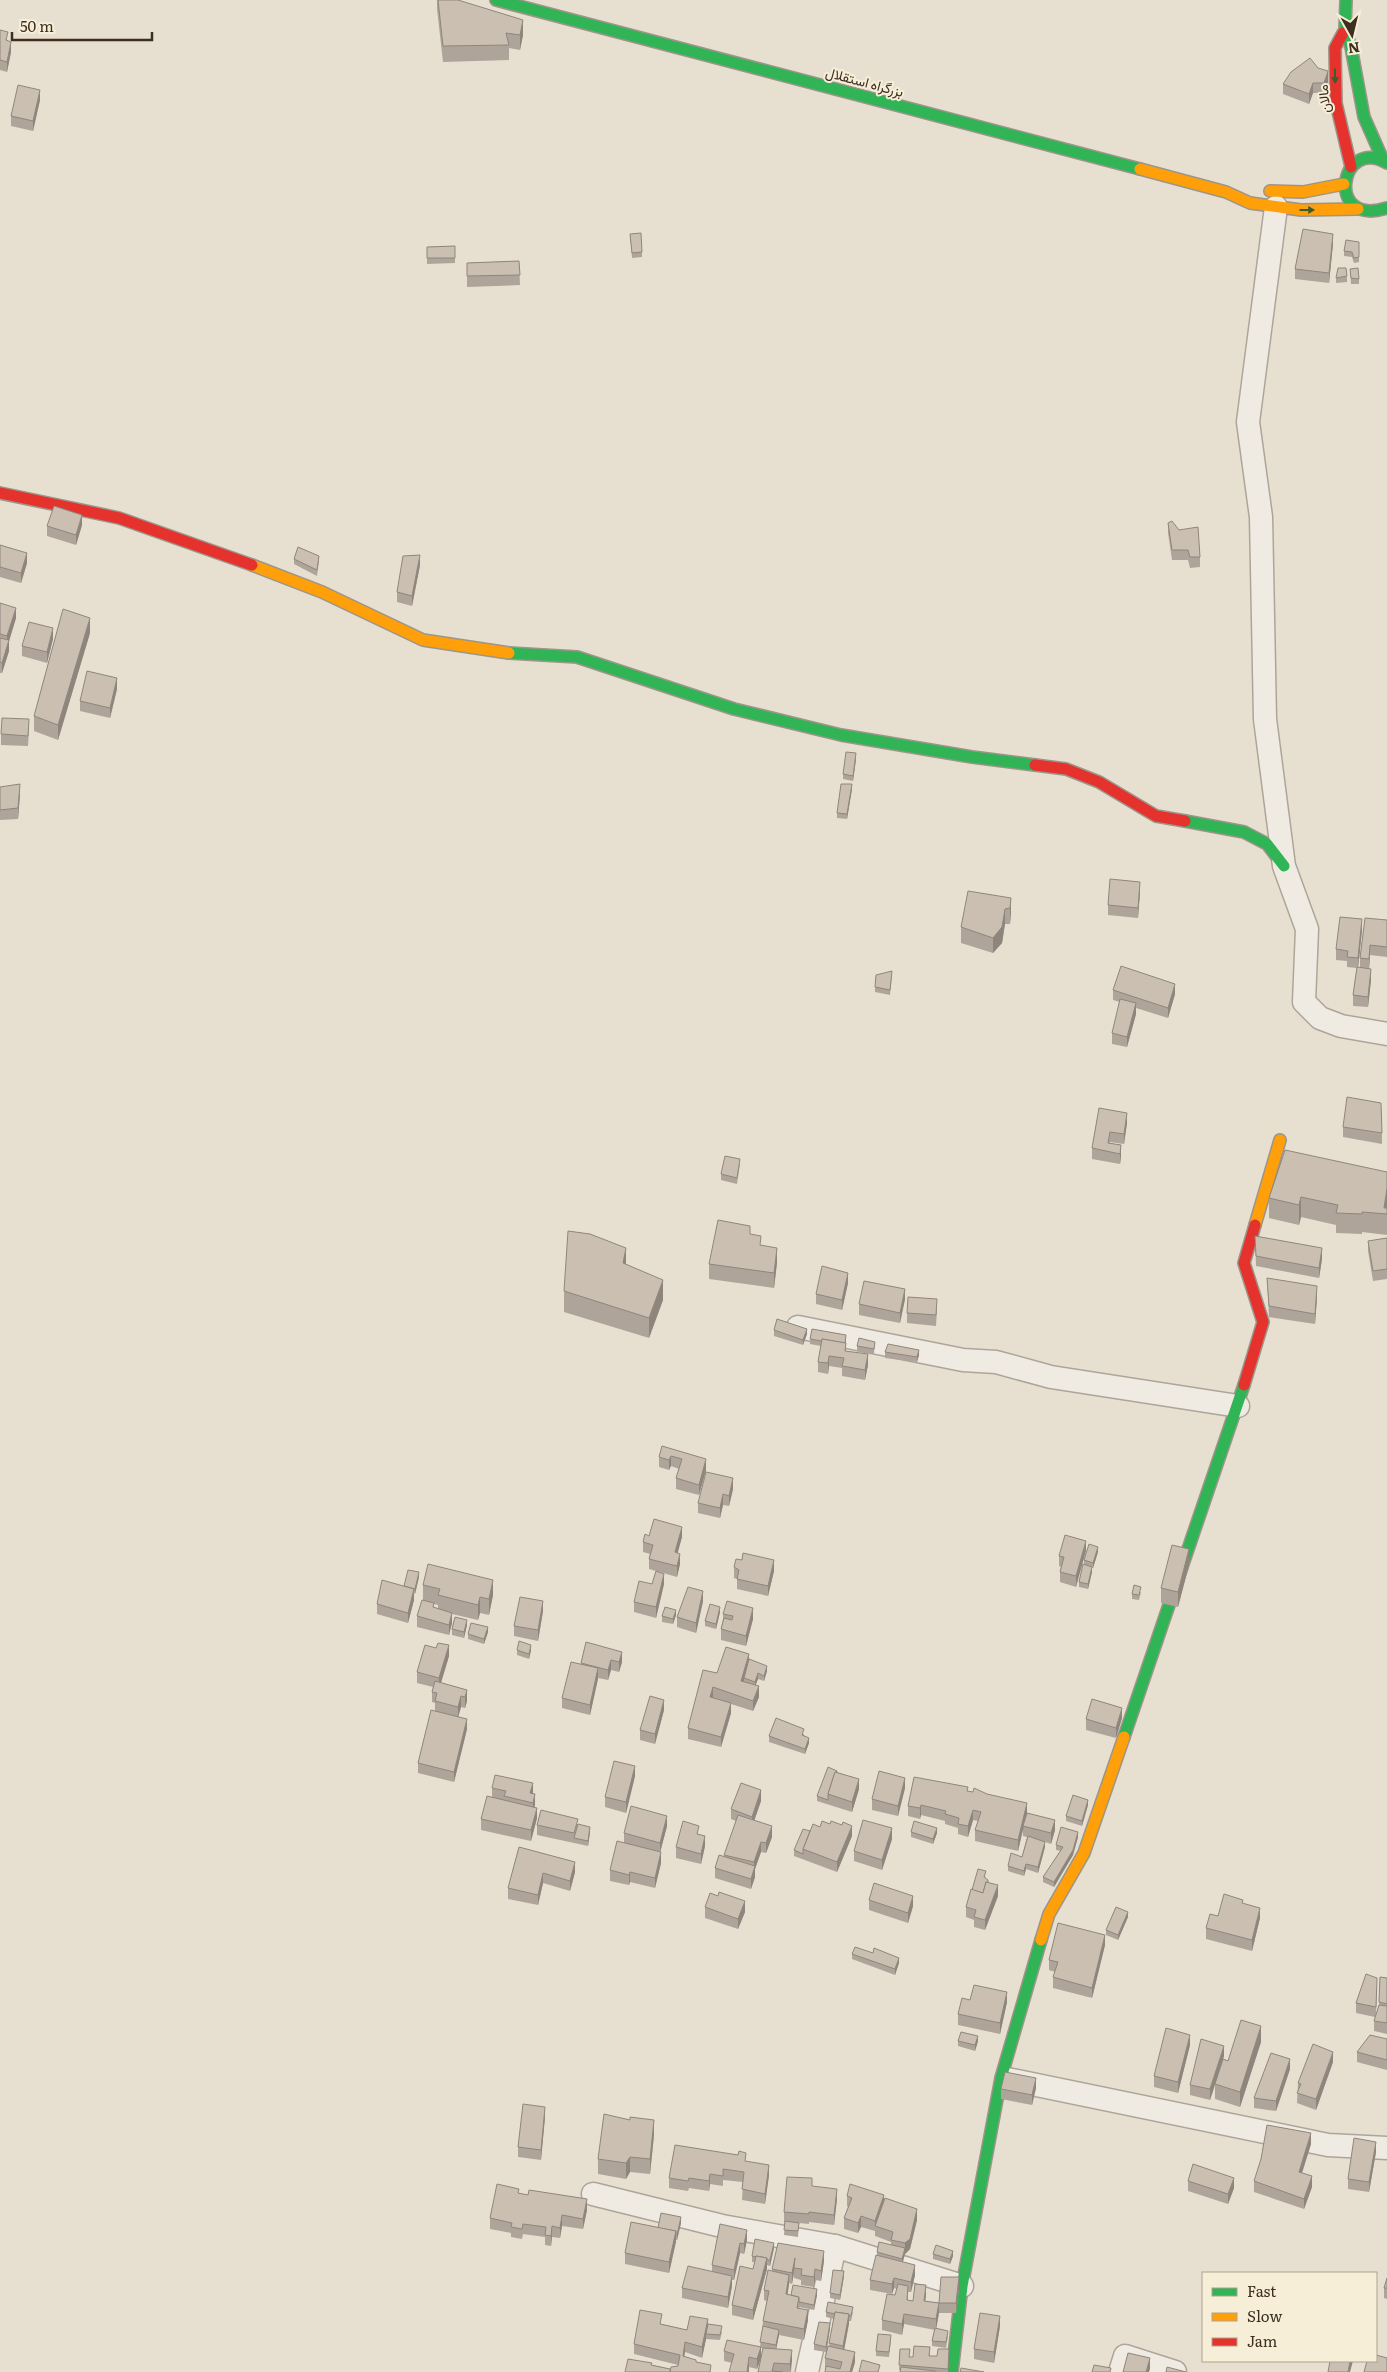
<svg xmlns="http://www.w3.org/2000/svg" width="1387" height="2372" viewBox="0 0 1387 2372" font-family="Literata,Vazirmatn,serif">
	<style>
		.lines { fill: none; stroke-linecap: round; stroke-linejoin: round }
		.street-casing { stroke: #ada599; stroke-width: 25 }
		.fast-casing { stroke: #9c958a; stroke-width: 14 }
		.slow-casing { stroke: #9c958a; stroke-width: 14 }
		.jam-casing { stroke: #9c958a; stroke-width: 14 }
		.street { stroke: #efebe3; stroke-width: 22 }
		.fast { stroke: #30b455; stroke-width: 11 }
		.slow { stroke: #ff9f0a; stroke-width: 11 }
		.jam { stroke: #e5322d; stroke-width: 11 }
		.wall { fill: #afa499; fill-rule: evenodd }
		.shaded-wall { fill: #8e867d }
		.building { fill: #cbbfb2; stroke: #8e867d }
		.oneway { fill: #385d33 }
		.labels { text-anchor: middle; dominant-baseline: central; stroke-width: 4; stroke-linejoin: round; paint-order: stroke }
		.street-label { font-size: 14px; fill: #3d2e20; stroke: #f7eed8 }
	</style>
	<rect width="100%" height="100%" fill="#e7e0d1"/>
	<g class="lines">
		<g class="street-casing">
			<g id="street">
				<path d="M1276,207l-28,215 13,95 4,202 19,147 23,63 -3,73 16,16 21,8 46,8"/>
				<path d="M798,1327l165,33 33,2 55,15 187,29"/>
				<path d="M1007,2079l321,66 59,3"/>
				<path d="M593,2194l129,32 113,20 127,40"/>
				<path d="M807,2372l28,-126"/>
				<path d="M1120,2372l5,-16 50,16"/>
			</g>
		</g>
		<g class="fast-casing">
			<g id="fast">
				<path d="M496,0l644,169"/>
				<path d="M1346,0l-1,30 6,17 13,70 19,43"/>
				<path d="M1387,163c-47,-28 -63,65 0,45"/>
				<path d="M509,653l68,4 157,52 107,26 131,22 63,8"/>
				<path d="M1185,821l59,11 23,12 17,22"/>
				<path d="M1124,1737l120,-352"/>
				<path d="M952,2372l10,-86 39,-208 40,-138"/>
			</g>
		</g>
		<g class="slow-casing">
			<g id="slow">
				<path d="M1140,169l86,23 24,11 51,7 57,-1"/>
				<path d="M1270,191l33,1 41,-8"/>
				<path d="M252,565l70,27 101,48 86,13"/>
				<path d="M1255,1225l25,-85"/>
				<path d="M1041,1940l8,-26 35,-61 40,-116"/>
			</g>
		</g>
		<g class="jam-casing">
			<g id="jam">
				<path d="M1343,33l-8,15 1,55 15,64"/>
				<path d="M0,493l119,25 133,47"/>
				<path d="M1035,765l31,4 33,13 57,34 29,5"/>
				<path d="M1244,1385l19,-63 -19,-59 11,-38"/>
			</g>
		</g>
		<use href="#street" class="street"/>
		<use href="#fast" class="fast"/>
		<use href="#slow" class="slow"/>
		<use href="#jam" class="jam"/>
	</g>
	<g class="wall">
		<path d="M437,0h21l65,35 -3,15 -11,-2v12l-66,2 -6,-53z"/>
		<path d="M0,30l8,11 3,11 -4,20 -7,-2z"/>
		<path d="M1328,82l-4,11h-11l-4,11 -26,-10v-10z"/>
		<path d="M40,100l-7,31 -22,-5v-10z"/>
		<path d="M630,234l12,18v5l-10,1z"/>
		<path d="M1359,242v20l-5,1 -2,-6 -8,-1v-5z"/>
		<path d="M1333,244l-4,39 -34,-4v-10z"/>
		<path d="M455,246v17l-28,1v-17z"/>
		<path d="M519,261l1,24 -53,2v-24z"/>
		<path d="M1350,269l9,10v5h-8z"/>
		<path d="M1347,276v6l-11,1v-5z"/>
		<path d="M1168,523l11,7 21,27v10l-10,1 -2,-8h-16l-4,-27z"/>
		<path d="M82,525l-6,20 -29,-9v-10z"/>
		<path d="M0,545l27,18 -6,20 -21,-6z"/>
		<path d="M294,559l25,2 -2,15 -23,-12z"/>
		<path d="M420,565l-8,41 -15,-4v-10z"/>
		<path d="M0,603l16,15 -7,23v10l-7,22h-2z"/>
		<path d="M90,633l-32,107 -24,-9v-15z"/>
		<path d="M53,639l-6,24 -25,-7v-10z"/>
		<path d="M117,689l-7,29 -30,-7v-10z"/>
		<path d="M29,730l-1,16 -27,-1v-11z"/>
		<path d="M856,759l-3,22 -10,-2v-5z"/>
		<path d="M0,787l20,7 -2,25 -18,1z"/>
		<path d="M852,789l-5,30 -10,-1v-5z"/>
		<path d="M1140,892l-2,26 -30,-3v-10z"/>
		<path d="M1011,898l-1,26h-5l-3,19 -9,10 -32,-10v-16z"/>
		<path d="M1387,920v37l-17,-2 -1,14 2,11 -3,27 -15,-1v-11l4,-27 -10,-1v-6l-11,-1v-11l26,-19 -4,38h2v-10z"/>
		<path d="M892,976l-2,19 -15,-3v-5z"/>
		<path d="M1113,990l62,4 -7,24 -32,-10v6l-9,33 -15,-3v-11l8,-31 -7,-2z"/>
		<path d="M1099,1108l28,15 -3,21 -14,-2v1l11,2v11l-1,8 -28,-5v-11z"/>
		<path d="M1343,1127l39,6v11l-39,-7z"/>
		<path d="M740,1164l-3,20 -16,-4v-6z"/>
		<path d="M1387,1172v63l-25,-3v2l-26,-1v-8l-35,-8 -2,8 -30,-7v-20z"/>
		<path d="M750,1234l27,29 -3,25 -65,-9v-15z"/>
		<path d="M1255,1236l67,23 -3,19 -63,-12z"/>
		<path d="M1387,1238v41l-14,2 -5,-30v-10z"/>
		<path d="M626,1264l37,36 -14,38 -85,-26v-21z"/>
		<path d="M1267,1278l50,19 -2,27 -46,-7z"/>
		<path d="M848,1283l-6,27 -26,-6v-10z"/>
		<path d="M905,1299l-5,24 -41,-8v-11z"/>
		<path d="M937,1310l-1,16 -29,-3v-10z"/>
		<path d="M774,1330l33,4 -4,11 -29,-9z"/>
		<path d="M810,1339l36,1v11l22,14 -3,15 -23,-4v-8l-13,-2 -1,8 -10,-2v-10l3,-16 -11,-2z"/>
		<path d="M875,1342l-1,12 -17,-3v-5z"/>
		<path d="M885,1352l34,3 -2,7 -32,-4z"/>
		<path d="M662,1446l44,24 -7,25 -23,-6v-11l3,-9 -8,-3 -2,4 -10,-3v-10z"/>
		<path d="M733,1489l-4,17 -6,-1 -3,13 -22,-5v-10z"/>
		<path d="M649,1536l33,1 -5,16 3,11 -3,13 -28,-8v-10l1,-5 -7,-2v-10z"/>
		<path d="M1086,1541l-10,46 -16,-5v-10l1,-5 -2,-1v-10z"/>
		<path d="M1098,1552l-5,16h-1v4l-4,17 -9,-2v-5l5,-17v-5z"/>
		<path d="M1189,1565l-11,42 -17,-4v-15z"/>
		<path d="M734,1567l40,4 -6,25 -31,-7v-10l-3,-1z"/>
		<path d="M419,1577l-4,17 -1,-1v7l-6,23 -31,-9v-10z"/>
		<path d="M664,1584l-8,34 -22,-6v-10z"/>
		<path d="M423,1585l70,10 -4,20 -9,-2 -2,7 -26,-6v9l-3,12 -32,-8v-11l6,-16zM434,1604l4,1v4l-4,-1z"/>
		<path d="M1141,1592l-2,8 -7,-1v-5z"/>
		<path d="M703,1601l-7,32 -19,-6v-10z"/>
		<path d="M543,1611l-5,30 -24,-5v-10z"/>
		<path d="M720,1612l-4,17 -11,-3v-5z"/>
		<path d="M723,1614l30,5 -7,27 -25,-6v-11l2,-10z"/>
		<path d="M676,1615l-3,9 -11,-2v-6z"/>
		<path d="M467,1625l-3,13 -12,-3v-6z"/>
		<path d="M488,1632l-4,12 -16,-5v-5z"/>
		<path d="M586,1642l36,20 -3,10 -8,-2 -3,10 -10,-2 -8,37 -28,-7v-10l19,-34z"/>
		<path d="M436,1648l13,8 -8,27 26,7v11l-2,7 -4,-1 -3,9 9,13 -13,53 -36,-9v-10l17,-52v-8l-3,-1v-10l1,-5 -16,-4v-11z"/>
		<path d="M517,1650h14l-2,9 -12,-4z"/>
		<path d="M749,1659l18,12 -3,10 -6,-2 -3,6 4,12 -6,14 -22,-7v9l-10,34 -33,-8v-11l29,-55z"/>
		<path d="M664,1710l-9,34 -15,-4v-10z"/>
		<path d="M1122,1718l-6,20 -30,-8v-11z"/>
		<path d="M804,1734v1l5,8 -4,11 -36,-12v-6z"/>
		<path d="M837,1772l22,17 -7,23 -35,-11v-5z"/>
		<path d="M635,1776l-9,37 -21,-6v-10z"/>
		<path d="M492,1788l40,6 5,24 -6,23 -50,-11v-11l11,-22z"/>
		<path d="M905,1788l-7,28 -26,-6v-11z"/>
		<path d="M968,1791l59,23 28,16 -4,14 -6,-2v5l-7,26 -12,-4 -2,7 -16,-5v-5l14,-9 5,-20 -4,-1v-8l-5,23 -43,-10v-11l3,-9 -5,-1 -5,17 -10,-3v-6l-13,-4v-3l-24,-6 -1,4 -12,-3v-10z"/>
		<path d="M761,1801l-7,20 18,16 -6,16 -5,-1 -6,17v8l-4,12 -36,-11v-10l9,-11 12,-36 -5,-2v-10z"/>
		<path d="M1088,1805l-6,21 -16,-5v-5z"/>
		<path d="M578,1824l12,8 -2,14 -51,-11v-10z"/>
		<path d="M667,1826l-7,26 1,11 -6,25 -25,-6 -1,3 -19,-4v-11l14,-27v-10z"/>
		<path d="M820,1827l32,9 -15,36 -43,-16v-6l16,-19z"/>
		<path d="M911,1832l26,1 -4,11 -22,-7z"/>
		<path d="M699,1835l6,11 -4,18 -25,-6v-11z"/>
		<path d="M1078,1837l-5,18 -19,32 -11,-5v-5l18,-26 -5,-1v-5z"/>
		<path d="M892,1839l-10,31 -28,-9v-10z"/>
		<path d="M519,1847l56,25 -5,19 -27,-8 -5,22 -30,-6v-11z"/>
		<path d="M986,1876l-1,2 13,18 -13,34 -11,-3v-7l-8,-3v-10l6,-17z"/>
		<path d="M718,1896l27,16 -7,17 -33,-11v-11z"/>
		<path d="M869,1900l44,6 -5,17 -39,-13z"/>
		<path d="M1218,1916l42,2 -8,33 -46,-12v-11z"/>
		<path d="M1128,1917l-10,23 -12,-5v-5z"/>
		<path d="M1105,1945l-13,53 -39,-10v-11l2,-5 -6,-2v-10z"/>
		<path d="M873,1953l26,10 -4,12 -43,-16v-5z"/>
		<path d="M1380,1977l7,1v56l-13,-3v-10l1,-4 -19,-4v-10l21,-15 -1,27 3,-9z"/>
		<path d="M970,2000l37,2 -7,32 -42,-9v-11z"/>
		<path d="M1387,2039v31l-30,-8v-10z"/>
		<path d="M958,2041h20l-3,10 -17,-5z"/>
		<path d="M1261,2042l-21,65 -25,-8v-15l2,-5 -7,21 -20,-5v-10l34,-29 -1,3 5,2z"/>
		<path d="M1190,2045l-12,48 -24,-6v-11z"/>
		<path d="M1333,2062l-17,48 -19,-7 1,-20z"/>
		<path d="M1290,2069l-14,42 -22,-3v-10z"/>
		<path d="M1036,2088l-4,17 -31,-6v-10z"/>
		<path d="M545,2117l-4,43 -23,-3v-10z"/>
		<path d="M630,2120l24,15 -4,39 -20,-2 -4,7 -28,-5v-15z"/>
		<path d="M1311,2144l-9,29 10,14 -8,22 -50,-17v-11z"/>
		<path d="M1376,2152l-7,40 -21,-3v-10z"/>
		<path d="M746,2161l23,14 -4,29 -23,-4 1,-18 -20,-2v6l-13,-2 -1,7 -20,-3 -1,3 -19,-3v-10z"/>
		<path d="M1188,2181l46,7 -6,16 -40,-13z"/>
		<path d="M812,2186l25,13 -3,26 -25,-3v2l-10,-1 -1,14 -14,-2 1,-13h-1v-10z"/>
		<path d="M519,2193l68,17 -4,19 -21,-3 -2,12 -8,-1 -1,9 -6,-1v-8l-22,-3 -1,5 -11,-2v-4l-21,-4v-11z"/>
		<path d="M847,2196l37,4 33,20 -7,29 -5,5 -2,8 12,13 -4,17h-3v9h5l13,-6 -1,6 14,2 20,-15 -3,25h-17l-3,15 12,8 -2,12 -14,-2v-5l3,-11 -31,-6 -2,11 -20,-5v-10l13,-25 2,-6 -3,-1 -2,6 -22,-4v-10l7,-25v-3l14,-7v-3l-16,-6v-5l-14,-4 -3,6 -14,-4v-11l4,-11 -1,-1z"/>
		<path d="M681,2223l-4,17h-1l-7,33 -44,-9v-11l33,-25z"/>
		<path d="M720,2224l27,16 -3,14 -4,-1 -6,27h-2v6l-4,22 -46,-10v-10l30,-17v-6z"/>
		<path d="M774,2248l-4,18 -3,-1v4l-14,51 -21,-5v-10l21,-36 2,-7h-3v-6z"/>
		<path d="M933,2254l20,2 -3,8 -17,-5z"/>
		<path d="M824,2261l-3,20 -6,-1 -1,7 -13,-2v-5l-7,-2v-6l-2,12 -3,-1 -2,12h30l-3,15 -15,-3 9,13 -4,20 -25,-5 -3,14 16,12 -1,11h-33l5,-24h-2v10l-4,11 -33,-8v-10l36,-4 3,-26 4,-20 -3,-1v-10l8,-19v-2z"/>
		<path d="M844,2276l-4,24 -10,-2v-5z"/>
		<path d="M1387,2278v21l-3,-1v-10z"/>
		<path d="M826,2312h27l-2,9h-2l-5,28 11,13 -3,10h-27v-14l1,-6 -12,-2v-6l16,-16 -3,22 2,-4 5,-27 -8,-2z"/>
		<path d="M662,2324l25,6 21,-6 14,8 -2,8 -14,-1 -4,19 -17,-6 -1,4 27,16h-86l27,-7 18,4 8,-3v-1l-44,-11v-10z"/>
		<path d="M1000,2326l-6,37 -20,-4v-10z"/>
		<path d="M891,2340l-2,17 -13,-1v-5z"/>
		<path d="M900,2349l9,8h4l17,-5v4h7l12,-7 -1,23h-48v-2h-1z"/>
	</g>
	<g class="shaded-wall">
		<path d="M523,20v15l-3,15v-15z"/>
		<path d="M11,42v10l-4,20v-10z"/>
		<path d="M1328,71v11l-4,11v-10z"/>
		<path d="M1313,83v10l-4,11v-10z"/>
		<path d="M40,90v10l-7,31v-10z"/>
		<path d="M1333,234v10l-4,39v-10z"/>
		<path d="M82,515v10l-6,20v-10z"/>
		<path d="M27,553v10l-6,20v-10z"/>
		<path d="M420,555v10l-8,41v-10z"/>
		<path d="M16,608v10l-7,23v10l-7,22v-10l5,-17v-10z"/>
		<path d="M90,618v15l-32,107v-15z"/>
		<path d="M53,628v11l-6,24v-11z"/>
		<path d="M117,678v11l-7,29v-10z"/>
		<path d="M856,753v6l-3,22v-5z"/>
		<path d="M20,784v10l-2,25v-11z"/>
		<path d="M852,784v5l-5,30v-5z"/>
		<path d="M1140,882v10l-2,26v-10z"/>
		<path d="M1011,898v16l-1,10v-16z"/>
		<path d="M1005,909v15l-3,19 -9,10v-15z"/>
		<path d="M1362,919v11l-4,38v-10z"/>
		<path d="M1370,945v10l-1,14v-10z"/>
		<path d="M1371,969v11l-3,27v-10z"/>
		<path d="M1175,984v10l-7,24v-10z"/>
		<path d="M1136,1003v11l-9,33v-10z"/>
		<path d="M1127,1113v10l-3,21v-10z"/>
		<path d="M1121,1145v11l-1,8v-10z"/>
		<path d="M1387,1188v20h-3z"/>
		<path d="M1301,1197v20l-2,8v-20z"/>
		<path d="M626,1248v20l-3,-5z"/>
		<path d="M777,1248v15l-3,25v-15z"/>
		<path d="M1322,1248v11l-3,19v-10z"/>
		<path d="M848,1273v10l-6,27v-10z"/>
		<path d="M663,1280v20l-14,38v-20z"/>
		<path d="M1317,1286v11l-2,27v-10z"/>
		<path d="M905,1289v10l-5,24v-10z"/>
		<path d="M807,1329v5l-4,11v-5z"/>
		<path d="M919,1350v5l-2,7v-5z"/>
		<path d="M868,1354v11l-3,15v-10z"/>
		<path d="M829,1356v10l-1,8v-11z"/>
		<path d="M671,1456v10l-2,4v-10z"/>
		<path d="M706,1459v11l-7,25v-10z"/>
		<path d="M733,1478v11l-4,17v-10z"/>
		<path d="M723,1494v11l-3,13v-10z"/>
		<path d="M682,1527v10l-7,26v-11z"/>
		<path d="M1086,1541v10l-10,36v-11z"/>
		<path d="M1098,1547v5l-5,16v-5z"/>
		<path d="M1189,1549v16l-11,42v-15z"/>
		<path d="M680,1554v10l-3,13v-11z"/>
		<path d="M774,1560v11l-6,25v-10z"/>
		<path d="M1092,1567v5l-4,17v-5z"/>
		<path d="M419,1572v5l-4,17v-5z"/>
		<path d="M664,1574v10l-8,34v-11z"/>
		<path d="M493,1580v15l-4,20v-16z"/>
		<path d="M414,1589v11l-6,23v-10z"/>
		<path d="M703,1591v10l-7,32v-10z"/>
		<path d="M480,1597v16l-2,7v-15z"/>
		<path d="M543,1601v10l-5,30v-11z"/>
		<path d="M720,1607v5l-4,17v-5z"/>
		<path d="M753,1608v11l-7,27v-10z"/>
		<path d="M676,1610v5l-3,9v-5z"/>
		<path d="M452,1613v10l-3,12v-10z"/>
		<path d="M467,1620v5l-3,13v-6z"/>
		<path d="M488,1627v5l-4,12v-5z"/>
		<path d="M449,1645v11l-10,33v-11z"/>
		<path d="M531,1645v5l-2,9v-5z"/>
		<path d="M622,1652v10l-3,10v-10z"/>
		<path d="M749,1654v11l-5,13v4l-3,-1z"/>
		<path d="M611,1660v10l-3,10v-10z"/>
		<path d="M767,1666v5l-3,10v-5z"/>
		<path d="M598,1668v11l-8,36v-10z"/>
		<path d="M758,1673v6l-3,8v-5z"/>
		<path d="M759,1686v11l-6,14v-10z"/>
		<path d="M713,1687v11l-3,-1z"/>
		<path d="M467,1690v11l-2,7v-11z"/>
		<path d="M461,1696v11l-3,11v-11z"/>
		<path d="M664,1700v10l-9,34v-10z"/>
		<path d="M731,1703v10l-10,34v-10z"/>
		<path d="M1122,1708v10l-6,20v-10z"/>
		<path d="M467,1719v10l-13,53v-10z"/>
		<path d="M809,1738v5l-4,11v-5z"/>
		<path d="M635,1766v10l-9,37v-11z"/>
		<path d="M905,1778v10l-7,28v-10z"/>
		<path d="M859,1779v10l-7,23v-10z"/>
		<path d="M533,1783v10l-3,11v-11z"/>
		<path d="M761,1790v11l-9,26v-10z"/>
		<path d="M535,1794v11l-2,8v-10z"/>
		<path d="M1088,1800v5l-6,21v-5z"/>
		<path d="M1027,1803v10l-9,38v-11z"/>
		<path d="M921,1805v10l-1,4v-11z"/>
		<path d="M537,1808v10l-6,23v-11z"/>
		<path d="M973,1810v10l-5,17v-11z"/>
		<path d="M667,1816v10l-7,27v-10z"/>
		<path d="M1055,1820v10l-4,14v-11z"/>
		<path d="M772,1826v11l-6,16v-10z"/>
		<path d="M852,1826v10l-15,36v-10z"/>
		<path d="M590,1827v5l-2,14v-5z"/>
		<path d="M892,1828v11l-10,31v-10z"/>
		<path d="M937,1828v5l-4,11v-5z"/>
		<path d="M1078,1832v5l-5,18 -19,32v-5z"/>
		<path d="M705,1836v10l-4,18v-10z"/>
		<path d="M761,1842v10l-6,17v8l-4,12v-10l3,-10v-7z"/>
		<path d="M1045,1842v5l-7,26v-6z"/>
		<path d="M661,1852v11l-6,25v-10z"/>
		<path d="M575,1862v10l-5,19v-10z"/>
		<path d="M1026,1864v5l-2,7v-5z"/>
		<path d="M630,1872v10l-1,3v-10z"/>
		<path d="M543,1873v10l-5,22v-10z"/>
		<path d="M998,1885v11l-13,34v-10z"/>
		<path d="M913,1896v10l-5,17v-10z"/>
		<path d="M745,1901v11l-7,17v-10z"/>
		<path d="M1260,1908v10l-8,33v-11z"/>
		<path d="M1128,1912v5l-10,23v-5z"/>
		<path d="M1105,1935v10l-13,53v-10z"/>
		<path d="M899,1958v5l-4,12v-6z"/>
		<path d="M1007,1992v10l-7,32v-11z"/>
		<path d="M1261,2026v16l-21,65v-15z"/>
		<path d="M1190,2035v10l-12,48v-11z"/>
		<path d="M978,2036v5l-3,10v-6z"/>
		<path d="M1224,2046v10l-14,44v-11z"/>
		<path d="M1333,2052v10l-17,48v-11z"/>
		<path d="M1290,2059v10l-14,42v-10z"/>
		<path d="M1036,2078v10l-4,17v-10z"/>
		<path d="M545,2107v10l-4,43v-10z"/>
		<path d="M654,2120v15l-4,39v-15z"/>
		<path d="M1311,2133v11l-12,38v-10z"/>
		<path d="M1376,2142v10l-7,40v-10z"/>
		<path d="M630,2157v15l-4,7v-16z"/>
		<path d="M769,2165v10l-4,29v-10z"/>
		<path d="M710,2174v10l-1,7v-10z"/>
		<path d="M1312,2176v11l-8,22v-10z"/>
		<path d="M1234,2178v10l-6,16v-10z"/>
		<path d="M837,2189v10l-3,26v-10z"/>
		<path d="M884,2195v10l-9,21v5v-10z"/>
		<path d="M587,2199v11l-4,19v-10z"/>
		<path d="M917,2209v11l-7,29 -5,5 -3,10v-5l3,-11v-5z"/>
		<path d="M562,2215v11l-2,12v-10z"/>
		<path d="M861,2216v11l-3,6v-10z"/>
		<path d="M681,2217v6l-4,17v-5z"/>
		<path d="M552,2226v11l-1,9v-10z"/>
		<path d="M747,2230v10l-3,14v-10z"/>
		<path d="M676,2231v11l-7,31v-11z"/>
		<path d="M740,2243v10l-6,27v-10z"/>
		<path d="M774,2243v5l-4,18v-6z"/>
		<path d="M824,2251v10l-3,20v-10z"/>
		<path d="M953,2251v5l-3,8v-5z"/>
		<path d="M767,2258v11l-14,51v-10z"/>
		<path d="M795,2258l-1,14 -2,12v-11z"/>
		<path d="M915,2265v10l-4,17v-10z"/>
		<path d="M815,2269v11l-1,7v-10z"/>
		<path d="M844,2271v5l-4,24v-5z"/>
		<path d="M789,2275v10l-3,20v-11z"/>
		<path d="M732,2276v10l-4,22v-11z"/>
		<path d="M959,2277v11l-3,25v-10z"/>
		<path d="M894,2278v10l-2,6v-10z"/>
		<path d="M926,2285v10l-2,16v-10z"/>
		<path d="M817,2289v6l-3,15v-5z"/>
		<path d="M939,2303v10l-3,17v-11z"/>
		<path d="M808,2310v10l-4,20v-11z"/>
		<path d="M849,2314v10l-6,32v-10z"/>
		<path d="M904,2314v10l-2,11v-11z"/>
		<path d="M1000,2316v10l-6,37v-11z"/>
		<path d="M708,2319v10l-2,5v5l-4,19v-11z"/>
		<path d="M830,2323v5l-4,24v-5z"/>
		<path d="M779,2330v5l-3,15v-5z"/>
		<path d="M685,2342v10l-2,14v-10z"/>
		<path d="M761,2347v11l-4,11v-10z"/>
		<path d="M792,2350v11l-2,11v-8z"/>
		<path d="M855,2352v10l-3,10h-2z"/>
		<path d="M749,2357v15h-2z"/>
		<path d="M1150,2358v11l-1,3h-3z"/>
		<path d="M1350,2361h3l-3,11h-2z"/>
	</g>
	<g class="building">
		<path d="M438,0h20l65,20 -3,15 -14,-2 3,12 -66,1z"/>
		<path d="M0,30l8,2 -2,8 5,2 -4,20 -7,-2z"/>
		<path d="M1310,58l8,10 10,3 -4,12h-11l-4,11 -26,-10 8,-12z"/>
		<path d="M18,85l22,5 -7,31 -22,-5z"/>
		<path d="M1303,229l30,5 -4,39 -34,-4z"/>
		<path d="M641,233l1,19 -10,1 -2,-19z"/>
		<path d="M1346,240l13,2v15l-5,1 -2,-6 -8,-1z"/>
		<path d="M455,246v12h-28v-11z"/>
		<path d="M519,261l1,14 -53,1v-13z"/>
		<path d="M1338,268h8l1,8 -11,2z"/>
		<path d="M1358,268l1,11 -8,-1 -1,-9z"/>
		<path d="M54,506l28,9 -6,20 -29,-9z"/>
		<path d="M1172,521l7,9 19,-3 2,30h-10l-2,-7h-16l-4,-27z"/>
		<path d="M0,545l27,8 -6,20 -21,-6z"/>
		<path d="M298,547l21,9 -2,14 -23,-11z"/>
		<path d="M420,555l-8,41 -15,-4 6,-36z"/>
		<path d="M0,603l16,5 -9,28 -7,-2z"/>
		<path d="M63,609l27,9 -32,107 -24,-9z"/>
		<path d="M29,622l24,6 -6,24 -25,-6z"/>
		<path d="M0,638l9,2 -7,23 -2,-1z"/>
		<path d="M87,671l30,7 -7,30 -30,-7z"/>
		<path d="M2,718l27,1 -1,17 -27,-2z"/>
		<path d="M846,752l10,1 -3,23 -10,-2z"/>
		<path d="M20,784l-2,24 -18,2v-23z"/>
		<path d="M841,784h11l-5,30 -10,-1z"/>
		<path d="M1110,879l30,3 -2,26 -30,-3z"/>
		<path d="M968,891l43,7 -1,10 -5,1 -3,18 -9,11 -32,-11z"/>
		<path d="M1340,917l22,2 -4,39 -11,-1 1,-6 -12,-2z"/>
		<path d="M1365,918l22,2v27l-17,-2 -1,14 -9,-1z"/>
		<path d="M1121,966l54,18 -7,24 -55,-18z"/>
		<path d="M1357,967l14,2 -3,28 -15,-2z"/>
		<path d="M892,971l-2,19 -15,-3 1,-12z"/>
		<path d="M1120,999l16,4 -9,34 -15,-4z"/>
		<path d="M1347,1097l34,6 1,30 -39,-6z"/>
		<path d="M1099,1108l28,5 -3,21 -14,-2 -2,11 13,2 -1,9 -28,-6z"/>
		<path d="M1285,1150l102,22v16l-3,20h3v6l-25,-2v2l-26,-1 2,-8 -37,-8 -2,8 -30,-7z"/>
		<path d="M725,1156l15,3 -3,19 -16,-4z"/>
		<path d="M718,1220l32,6v8l11,2 -1,9 17,3 -3,25 -65,-9z"/>
		<path d="M568,1231l22,3 36,14 -3,15 40,17 -14,38 -85,-27z"/>
		<path d="M1255,1236l67,12 -3,20 -63,-12z"/>
		<path d="M1387,1238v31l-14,2 -5,-30z"/>
		<path d="M822,1266l26,7 -6,27 -26,-6z"/>
		<path d="M1267,1278l50,8 -2,28 -46,-8z"/>
		<path d="M864,1281l41,8 -5,24 -41,-9z"/>
		<path d="M908,1297l29,2 -1,16 -29,-2z"/>
		<path d="M777,1319l30,10 -4,11 -29,-10z"/>
		<path d="M812,1329l34,6 -1,8 -23,-4 -1,2 -11,-2z"/>
		<path d="M859,1338l16,4 -1,7 -17,-3z"/>
		<path d="M822,1339l24,4 -1,8 23,3 -3,16 -23,-4 2,-8 -15,-2 -1,7 -10,-1z"/>
		<path d="M888,1344l31,6 -2,7 -32,-5z"/>
		<path d="M662,1446l44,13 -7,26 -23,-7 6,-19 -11,-3 -2,4 -10,-3z"/>
		<path d="M706,1472l27,6 -4,18 -6,-2 -3,14 -22,-5z"/>
		<path d="M654,1519l28,8 -7,25 5,2 -3,12 -28,-7 4,-14 -10,-3 2,-8 4,2z"/>
		<path d="M1065,1535l21,6 -10,35 -16,-4 4,-15 -5,-1z"/>
		<path d="M1089,1544l9,3 -5,16 -9,-3z"/>
		<path d="M1172,1545l17,4 -11,43 -17,-4z"/>
		<path d="M743,1553l31,7 -6,26 -31,-7 2,-9 -5,-3 2,-8 6,1z"/>
		<path d="M428,1564l65,16 -4,19 -9,-2 -2,8 -40,-10 2,-6 -17,-4z"/>
		<path d="M1083,1564l9,3 -4,17 -9,-2z"/>
		<path d="M408,1570l11,2 -4,17 -11,-3z"/>
		<path d="M656,1571l8,3 -8,33 -22,-5 5,-21 13,3z"/>
		<path d="M382,1580l32,9 -6,24 -31,-9z"/>
		<path d="M1134,1585l7,2 -2,8 -7,-1z"/>
		<path d="M688,1587l15,4 -7,32 -19,-6z"/>
		<path d="M520,1597l23,4 -5,29 -24,-4z"/>
		<path d="M422,1600l12,3 -1,4 19,6 -3,12 -32,-9z"/>
		<path d="M727,1601l26,7 -7,28 -25,-7 3,-11 8,2 1,-4 -10,-2z"/>
		<path d="M710,1604l10,3 -4,17 -11,-3z"/>
		<path d="M665,1607l11,3 -3,9 -11,-3z"/>
		<path d="M455,1617l12,3 -3,12 -12,-3z"/>
		<path d="M471,1623l17,4 -4,12 -16,-5z"/>
		<path d="M519,1641l12,4 -2,9 -12,-4z"/>
		<path d="M586,1642l36,10 -3,10 -8,-2 -3,10 -27,-7z"/>
		<path d="M438,1643l11,2 -10,33 -22,-6 8,-27 11,3z"/>
		<path d="M726,1647l23,7 -8,27 18,5 -6,15 -40,-14 -3,10 21,6 -10,34 -33,-9 15,-58 14,3z"/>
		<path d="M749,1659l18,7 -3,10 -6,-3 -3,9 -11,-4z"/>
		<path d="M571,1662l27,6 -8,37 -28,-7z"/>
		<path d="M435,1681l32,9 -2,7 -4,-1 -3,11 -23,-6 2,-8 -5,-1z"/>
		<path d="M650,1696l14,4 -9,34 -15,-4z"/>
		<path d="M1092,1699l30,9 -6,20 -30,-9z"/>
		<path d="M431,1710l36,9 -13,53 -36,-9z"/>
		<path d="M776,1718l28,11 -2,6 7,3 -4,11 -36,-13z"/>
		<path d="M614,1761l21,5 -9,36 -21,-5z"/>
		<path d="M828,1767l9,4v1h-2l-7,22v6l-11,-4z"/>
		<path d="M879,1771l26,7 -7,28 -26,-7z"/>
		<path d="M835,1772l24,7 -7,23 -24,-8z"/>
		<path d="M495,1775l38,8 -3,10 5,1 -2,9 -29,-7 2,-5 -14,-3z"/>
		<path d="M914,1777l54,10 -1,4 6,1 1,-4 13,6 40,9 -9,37 -43,-10 6,-18 -8,-2 -5,16 -10,-2 1,-6 -14,-4 1,-3 -25,-6 -1,3 -12,-2z"/>
		<path d="M741,1783l20,7 -9,27 -21,-8z"/>
		<path d="M1073,1795l15,5 -6,21 -16,-5z"/>
		<path d="M487,1796l50,12 -6,22 -50,-11z"/>
		<path d="M631,1806l36,10 -7,27 -36,-10z"/>
		<path d="M541,1810l37,9 -4,14 -37,-8z"/>
		<path d="M1027,1813l28,7 -4,13 -28,-7z"/>
		<path d="M738,1815l34,11 -6,17 -5,-1 -7,20 -30,-7z"/>
		<path d="M863,1820l29,8 -10,32 -28,-9z"/>
		<path d="M683,1821l16,5 -2,8 8,2 -4,18 -25,-7z"/>
		<path d="M822,1821l8,3 1,-3 11,4 1,-3 9,4 -15,36 -34,-13 10,-25 7,3z"/>
		<path d="M914,1821l23,7 -4,11 -22,-7z"/>
		<path d="M578,1824l12,3 -2,14 -14,-3z"/>
		<path d="M1061,1827l17,5 -5,18 -19,32 -11,-5 20,-30 -7,-2z"/>
		<path d="M803,1829l7,2 -7,18v5l-9,-4z"/>
		<path d="M1028,1836l17,6 -7,25 -12,-3 -2,7 -16,-5 3,-13 11,4z"/>
		<path d="M617,1841l44,11 -6,26 -25,-6 -1,3 -19,-5z"/>
		<path d="M519,1847l56,15 -5,19 -27,-8 -5,22 -30,-7z"/>
		<path d="M719,1855l36,11 -4,13 -36,-11z"/>
		<path d="M978,1869l8,2 -2,6 4,3v2h-2l-3,11 -11,-3z"/>
		<path d="M986,1882l12,3 -13,35 -11,-3 2,-7 -10,-3 5,-18 12,4z"/>
		<path d="M874,1883l39,13 -5,17 -39,-13z"/>
		<path d="M719,1892l26,9 -7,18 -33,-12 5,-14 8,3z"/>
		<path d="M1224,1894l19,6 -1,3 18,5 -8,32 -46,-12 4,-14 8,2z"/>
		<path d="M1116,1907l12,5 -10,23 -12,-5z"/>
		<path d="M1058,1923l47,12 -13,53 -39,-11 5,-15 -9,-2z"/>
		<path d="M855,1947l18,6 1,-5 25,10 -4,11 -43,-15z"/>
		<path d="M1366,1974l11,4 -1,29 -20,-4z"/>
		<path d="M1380,1977l7,1v26l-8,-2z"/>
		<path d="M974,1985l33,7 -7,31 -42,-9 4,-16 8,2z"/>
		<path d="M1379,2005l8,1v17l-13,-2z"/>
		<path d="M1241,2020l20,6 -21,66 -25,-8 8,-25 5,2z"/>
		<path d="M1166,2028l24,7 -12,47 -24,-6z"/>
		<path d="M961,2032l17,4 -3,9 -17,-4z"/>
		<path d="M1370,2035l17,4v21l-30,-8z"/>
		<path d="M1201,2039l23,7 -14,43 -20,-4z"/>
		<path d="M1313,2044l20,8 -17,47 -19,-6 4,-9 -3,-1z"/>
		<path d="M1271,2053l19,6 -14,42 -22,-3z"/>
		<path d="M1005,2072l31,6 -4,17 -31,-6z"/>
		<path d="M523,2104l22,3 -4,43 -23,-3z"/>
		<path d="M604,2114l26,6v-3l24,3 -4,39 -20,-2 -4,6 -28,-4z"/>
		<path d="M1267,2125l44,8 -12,39 13,4 -8,23 -50,-18 7,-22z"/>
		<path d="M1354,2138l22,4 -7,40 -21,-3z"/>
		<path d="M675,2145l63,10 1,-4 7,2 -1,8 24,4 -4,29 -23,-5 2,-17 -21,-3v7l-13,-2 -1,7 -20,-3 -1,3 -19,-3z"/>
		<path d="M1193,2164l41,14 -6,16 -40,-13z"/>
		<path d="M787,2177l25,1v8l25,3 -3,26 -25,-3v2l-25,-2z"/>
		<path d="M497,2184l22,5 -1,4 10,2 1,-5 58,9 -4,20 -21,-4 -2,13 -8,-2 -1,10 -6,-1 1,-8 -23,-3 -1,5 -11,-2 1,-4 -22,-5z"/>
		<path d="M850,2184l34,11 -9,26 -14,-5 -3,7 -14,-5 8,-20 -5,-2z"/>
		<path d="M885,2198l32,11 -7,30 -5,4 -14,-3 2,-8 -18,-6z"/>
		<path d="M661,2213l20,4 -4,18h-1v-4l-18,-3z"/>
		<path d="M785,2221l14,2 -1,8 -14,-1z"/>
		<path d="M631,2222l45,9 -7,31 -44,-9z"/>
		<path d="M720,2224l27,6 -3,14 -4,-1 -6,27 -22,-5z"/>
		<path d="M755,2239l19,4 -4,17h-3v-2l-11,-2v1l-4,-1z"/>
		<path d="M879,2242l26,6 -3,11 -25,-7z"/>
		<path d="M778,2243l46,8 -3,20 -6,-2 -1,8 -13,-2 1,-6 -8,-1 1,-10 -3,15 -20,-4z"/>
		<path d="M936,2245l17,6 -3,8 -17,-5z"/>
		<path d="M876,2255l39,10 -4,17 -17,-4 -2,6 -22,-4z"/>
		<path d="M756,2256l11,2 -14,52 -21,-5 8,-39 13,3z"/>
		<path d="M688,2266l44,10 -4,21 -46,-9z"/>
		<path d="M768,2270l21,5 -3,19 13,3 -2,11 11,2 -4,19 -41,-8 6,-30 -5,-1z"/>
		<path d="M833,2270l11,1 -4,24 -10,-2z"/>
		<path d="M941,2277h18l-3,26h-17z"/>
		<path d="M1387,2278v10h-3z"/>
		<path d="M898,2284l10,2 -1,14 6,1 2,-17 11,1 -2,16 15,2 -3,16 -32,-5 -2,10 -20,-4 5,-26 8,1z"/>
		<path d="M793,2285l24,4 -3,16 -15,-3v-5l-8,-2z"/>
		<path d="M828,2302l25,5 -2,9h-2v-2l-14,-2v2l-9,-2z"/>
		<path d="M640,2310l22,4 -2,10 27,6 3,-14 18,3 -6,28 -17,-5 -2,14 13,4v2l15,3 -1,7h-40l1,-5 7,-1 2,-11 -46,-11z"/>
		<path d="M835,2312l14,2 -6,32 -14,-3z"/>
		<path d="M980,2313l20,3 -6,36 -20,-3z"/>
		<path d="M819,2322l11,1 -4,24 -12,-3z"/>
		<path d="M708,2324l14,2 -2,9 -14,-1z"/>
		<path d="M763,2326l16,4 -3,15 -16,-3z"/>
		<path d="M935,2328l13,3 -2,11 -14,-1z"/>
		<path d="M878,2334l13,1 -2,17 -13,-1z"/>
		<path d="M727,2340l34,7 -4,12 -8,-2 -2,15h-18l5,-18 -10,-3z"/>
		<path d="M828,2346l27,6 -5,20h-25l1,-6 14,3 2,-7 -17,-4z"/>
		<path d="M914,2346l16,1 -1,9h8l1,-7h11l-1,20 -49,-4 1,-16h10l-1,8h4z"/>
		<path d="M763,2348l29,2 -2,14 -16,-1 -2,8 11,1h-25z"/>
		<path d="M1128,2353l22,5 -4,14h-23z"/>
		<path d="M1376,2355l11,3v14h-23l3,-11h9z"/>
		<path d="M628,2359l24,4 -1,2 19,4v3h-45z"/>
		<path d="M862,2360l18,5 -2,7h-19z"/>
		<path d="M1330,2361h20l-2,11h-20z"/>
		<path d="M1094,2365l17,3 -1,4h-18z"/>
		<path d="M901,2367l34,4v1h-35z"/>
		<path d="M1167,2367l19,5h-20z"/>
		<path d="M961,2368l23,4h-24z"/>
	</g>
	<defs><path id="oneway-solid" d="M-6-.8H1V-3.2L6.5 0L1 3.2V.8H-6Z" transform="scale(1.25)"/></defs>
	<g class="oneway">
		<use href="#oneway-solid" transform="translate(1335 76) rotate(89)"/>
		<use href="#oneway-solid" transform="translate(1307 210)"/>
	</g>
	<g class="labels">
		<g class="street-label">
			<text transform="translate(865 81) rotate(15)">بزرگراه استقلال</text>
			<text transform="translate(1323 99) rotate(-96)">مالان</text>
		</g>
	</g>
	<rect x="1202" y="2272" width="175" height="90" fill="#f7eed8" stroke="#ada18e"/>
	<rect x="1212" y="2288" width="25" height="8" fill="#30b455" stroke="#ada18e"/>
	<text x="1247" y="2297" font-size="15" fill="#3d2e20">Fast</text>
	<rect x="1212" y="2313" width="25" height="8" fill="#ff9f0a" stroke="#ada18e"/>
	<text x="1247" y="2322" font-size="15" fill="#3d2e20">Slow</text>
	<rect x="1212" y="2338" width="25" height="8" fill="#e5322d" stroke="#ada18e"/>
	<text x="1247" y="2347" font-size="15" fill="#3d2e20">Jam</text>
	<g transform="translate(1352 35) rotate(172)" stroke="#f7eed8" stroke-width="4" paint-order="stroke">
	<path d="M0-4L9 19L0 12L-9 19Z" fill="#3d2e20"/>
	<text y="-8" font-size="14" font-weight="bold" text-anchor="middle" fill="#3d2e20">N</text>
	</g>
	<path d="M12 32v8h140v-8" fill="none" stroke="#3d2e20" stroke-width="2.5"/>
	<text x="20" y="32" font-size="15" fill="#3d2e20" stroke="#f7eed8" stroke-width="4" paint-order="stroke">50 m</text>
</svg>
